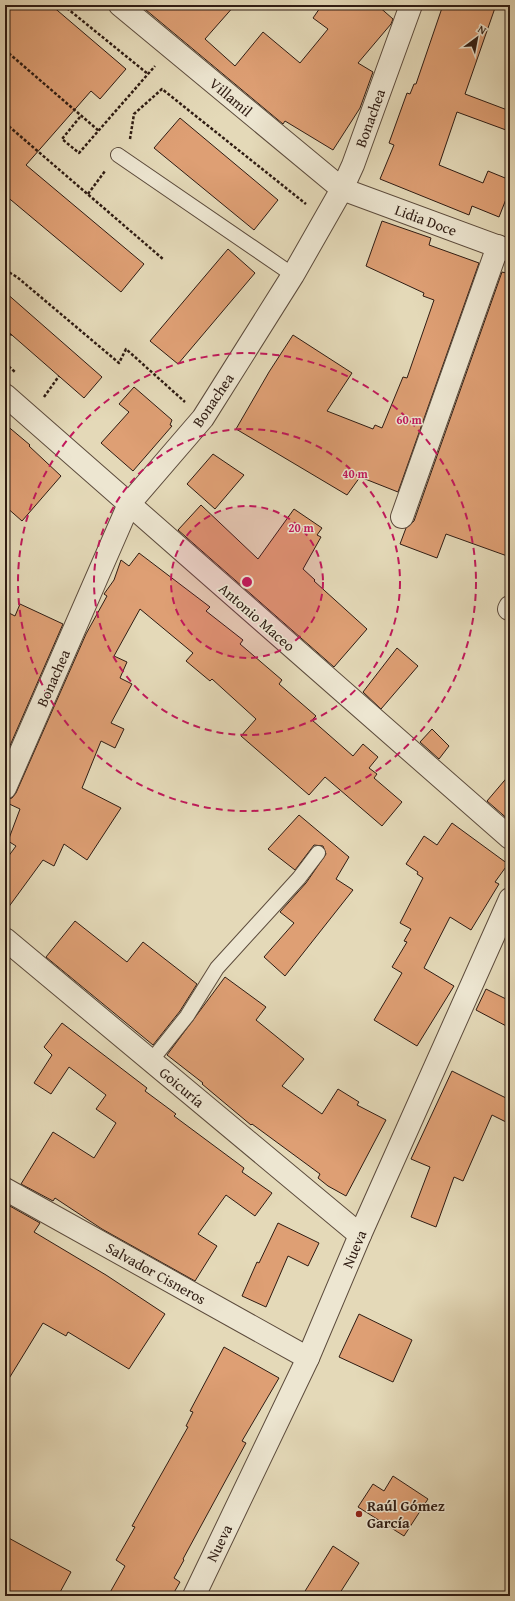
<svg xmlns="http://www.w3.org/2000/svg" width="515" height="1601" viewBox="0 0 515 1601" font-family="'Gentium Book Plus',serif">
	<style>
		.building { fill: #de9f74; stroke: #2f1c13 }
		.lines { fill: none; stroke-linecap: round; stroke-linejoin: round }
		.lane-casing { stroke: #5c4b3c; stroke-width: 16 }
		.street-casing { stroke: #5c4b3c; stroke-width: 24 }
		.path { stroke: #2f1c13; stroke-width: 2.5; stroke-dasharray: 3 2; stroke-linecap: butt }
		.lane { stroke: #ede6d1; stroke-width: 14 }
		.street { stroke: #ede6d1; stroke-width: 22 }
		.ring { fill: none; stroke: #c2185b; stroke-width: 2; stroke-dasharray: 7 5 }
		.poi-dot { fill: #8f2418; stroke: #ede6d1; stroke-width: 1.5 }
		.labels { text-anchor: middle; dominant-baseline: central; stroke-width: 3; stroke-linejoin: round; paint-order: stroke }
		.street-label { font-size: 15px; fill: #2f1c13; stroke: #ede6d1 }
		.poi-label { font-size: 15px; font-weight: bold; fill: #2f1c13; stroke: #ede6d1; text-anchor: start }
		.centre { fill: #c2185b; stroke: #ede6d1; stroke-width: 2 }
		.ring-label { font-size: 12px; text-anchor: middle; font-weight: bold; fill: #c2185b; stroke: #ede6d1; stroke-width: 3; stroke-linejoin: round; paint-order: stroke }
	</style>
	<rect width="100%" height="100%" fill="#e4d9b8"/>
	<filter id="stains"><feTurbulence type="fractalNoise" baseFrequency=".005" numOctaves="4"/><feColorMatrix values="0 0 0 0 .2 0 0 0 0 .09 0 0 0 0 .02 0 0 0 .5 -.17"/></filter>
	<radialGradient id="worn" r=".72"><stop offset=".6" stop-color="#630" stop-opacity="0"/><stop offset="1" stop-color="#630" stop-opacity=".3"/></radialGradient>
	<g class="building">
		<path d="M5,5h46l75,64 -26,30 -9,-8 -65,74 118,99 -23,28 -116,-97z"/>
		<path d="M140,5h95l-30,34 30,27 28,-34 37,31 28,-34 -15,-11 9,-13h55l16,14 -2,5 -33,39 15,9 -13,36 -27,42 -48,-29 -2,3z"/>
		<path d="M443,5h53l-31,89 45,17v8l-4,11 -49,-18 -18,53 44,18 5,-12 22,9v9l-11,28 -27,-11 -3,9 -89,-36 14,-34 -5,-2 18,-50 3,1 4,-10h2z"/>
		<path d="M180,118l98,82 -24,30 -100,-82z"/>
		<path d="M382,221l49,17 -2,7 50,18 -81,229 -38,-15 -13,18 -111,-66 33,-57 24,-37 59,38 -25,38 46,18 2,-4 7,3 21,-51 4,1 27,-78 -11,-4 1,-3 -58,-27z"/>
		<path d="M228,249l27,24 -77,91 -28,-23z"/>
		<path d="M502,272l8,2v283l-64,-23 -9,24 -37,-14 6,-16 8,-7z"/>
		<path d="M5,292l97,85 -18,21 -79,-69z"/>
		<path d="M134,387l38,33 -2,5 2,1 -39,45 -32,-28 28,-31 -10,-8z"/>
		<path d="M5,424l25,21 -1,1 32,30 -39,45 -17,-15z"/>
		<path d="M213,454l31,21 -29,34 -28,-25z"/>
		<path d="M201,505l57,54 36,-50 28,19 -5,7 4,2 -18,32 12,11 -1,1 53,48 -33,38 -156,-137z"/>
		<path d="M139,553l71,54 -4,4 37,29 -3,4 42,36 -3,4 37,32 -4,4 41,36 10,-12 15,13 -9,11 8,6 -3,4 28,24 -20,24 -57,-49 -16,18 -68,-59 15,-17 -44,-40 -2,2 -24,-20 7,-8 -53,-44 -26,47 13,6 -7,16 12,6 -21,39 13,6 -9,19 -14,-7 -19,47 39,20 -34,52 -23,-16 -10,22 -11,-6 -38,52v-51l11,-15 -8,-5 12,-32 -15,-7v-2l7,-2 4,-5 70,-159 21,-38 -3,-2 10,-14 7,-20 8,6z"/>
		<path d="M20,604l43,20 -58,133v-146l10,5z"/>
		<path d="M397,648l21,18 -37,43 -18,-17z"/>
		<path d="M432,729l17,17 -10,13 -19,-17z"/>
		<path d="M510,774v47l-23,-20z"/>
		<path d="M299,815l50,42 -13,22 17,11 -68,86 -21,-19 30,-34 -14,-11 26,-29 20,-29 -3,-8 -9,-1 -19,25 -27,-21z"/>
		<path d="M452,823l56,41 -13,18 4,2 -28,46 -21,-13 -26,51 30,18 -37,60 -43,-26 28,-47 -10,-6 15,-25 -3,-1 7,-12 -11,-6 23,-45 -6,-4 1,-2 -12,-8 18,-28 13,9z"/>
		<path d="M75,921l52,41 16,-20 54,42 -17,27 -27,34 -107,-88z"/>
		<path d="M225,977l41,30 -10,13 48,39 -22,27 40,28 16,-25 21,13 -2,3 29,15 -40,76 -18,-10 -10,-8 2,-4 -68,-50 -1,1 -49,-41 1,-1 -36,-28z"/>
		<path d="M486,989l24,12v27l-34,-18z"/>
		<path d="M62,1023l85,65 -2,3 31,23 -2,2 70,52 -2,4 30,21 -17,23 -29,-21 -28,39 19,12 -22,35 -93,-52 -47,-31 -2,3 -32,-17 32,-52 41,26 22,-35 -20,-14 10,-14 -37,-28 -18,27 -17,-11 18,-28 -8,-8z"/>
		<path d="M452,1071l58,29v24l-18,-9 -29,66 -9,-4 -18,50 -25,-10 19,-50 -19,-8z"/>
		<path d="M8,1205l32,18 -6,9 72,43 59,39 -36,55 -61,-37 -2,4 -23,-13 -38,62v-175z"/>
		<path d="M278,1223l41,20 -11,23 -20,-10 -22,51 -24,-11 15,-34 2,1z"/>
		<path d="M359,1314l53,26 -19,42 -54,-25z"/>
		<path d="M224,1347l55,31 -37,63 4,2 -63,116 1,1 -10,18 6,4 -8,14h-64l17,-30 -9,-6 19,-33 -3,-1 56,-99 -2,-1 7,-14 -3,-1z"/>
		<path d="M393,1476l35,23 -24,37 -46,-29 15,-23 11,7z"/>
		<path d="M5,1536l66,36 -13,24h-53z"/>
		<path d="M333,1546l26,17 -21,33h-36z"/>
	</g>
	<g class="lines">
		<g class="lane-casing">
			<g id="lane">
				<path d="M118,155l175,120"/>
				<path d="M151,1061l36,-45 30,-48 82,-90 19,-25"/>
			</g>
		</g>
		<g class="street-casing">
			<g id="street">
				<path d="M120,5l222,184 168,62"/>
				<path d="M5,395l505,443"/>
				<path d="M402,517l96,-271"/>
				<path d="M509,609l1,-2"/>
				<path d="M5,788l124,-284 74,-86 90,-143 49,-86 11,-24 58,-160"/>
				<path d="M5,939l355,296"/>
				<path d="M5,1189l303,169"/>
				<path d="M194,1596l114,-238 52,-123 150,-336"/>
			</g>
		</g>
		<g class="path">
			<path d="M63,5l85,69"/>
			<path d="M5,50l94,81"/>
			<path d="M80,117l-18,22 17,14 76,-87"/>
			<path d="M5,123l158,136"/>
			<path d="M130,139l4,-25 28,-25 144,115"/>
			<path d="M88,194l17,-23"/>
			<path d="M5,270l12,7 102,86 7,-14 59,53"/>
			<path d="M5,344l6,-10"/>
			<path d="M5,363l10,9"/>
			<path d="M44,397l15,-21"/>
		</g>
		<use href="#lane" class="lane"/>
		<use href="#street" class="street"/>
	</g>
	<circle cx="247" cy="582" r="76" fill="#c2185b" fill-opacity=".12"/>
	<g class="ring">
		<circle cx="247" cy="582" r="76"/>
		<circle cx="247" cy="582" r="153"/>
		<circle cx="247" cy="582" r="229"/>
	</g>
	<circle class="poi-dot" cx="359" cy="1514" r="4"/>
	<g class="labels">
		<g class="street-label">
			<text transform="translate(231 97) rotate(40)">Villamil</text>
			<text transform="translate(370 118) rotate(-70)">Bonachea</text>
			<text transform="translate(426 220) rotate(20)">Lidia Doce</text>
			<text transform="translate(213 400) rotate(-56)">Bonachea</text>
			<text transform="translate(257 617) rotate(41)">Antonio Maceo</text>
			<text transform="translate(53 678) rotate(-66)">Bonachea</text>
			<text transform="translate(182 1087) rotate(40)">Goicuría</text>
			<text transform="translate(354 1249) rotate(-67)">Nueva</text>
			<text transform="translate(156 1273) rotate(29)">Salvador Cisneros</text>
			<text transform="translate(219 1543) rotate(-64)">Nueva</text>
		</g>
		<g class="poi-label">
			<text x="367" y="1505">Raúl Gómez<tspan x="367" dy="17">García</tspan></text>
		</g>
	</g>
	<circle cx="247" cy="582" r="6" class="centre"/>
	<g class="ring-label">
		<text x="409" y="424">60 m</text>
		<text x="355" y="478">40 m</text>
		<text x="301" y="532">20 m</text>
	</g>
	<rect width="515" height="1601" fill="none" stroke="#e4d9b8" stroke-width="20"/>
	<rect x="6" y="6" width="503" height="1589" fill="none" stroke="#2f1c13" stroke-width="2"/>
	<rect x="10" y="10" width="495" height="1581" fill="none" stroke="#2f1c13"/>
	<g transform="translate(477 38) rotate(32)" stroke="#ede6d1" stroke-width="3" paint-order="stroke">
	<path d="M0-3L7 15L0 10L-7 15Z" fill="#2f1c13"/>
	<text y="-6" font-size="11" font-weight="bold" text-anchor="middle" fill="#2f1c13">N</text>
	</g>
	<rect width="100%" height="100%" filter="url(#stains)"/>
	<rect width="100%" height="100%" fill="url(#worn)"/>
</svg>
